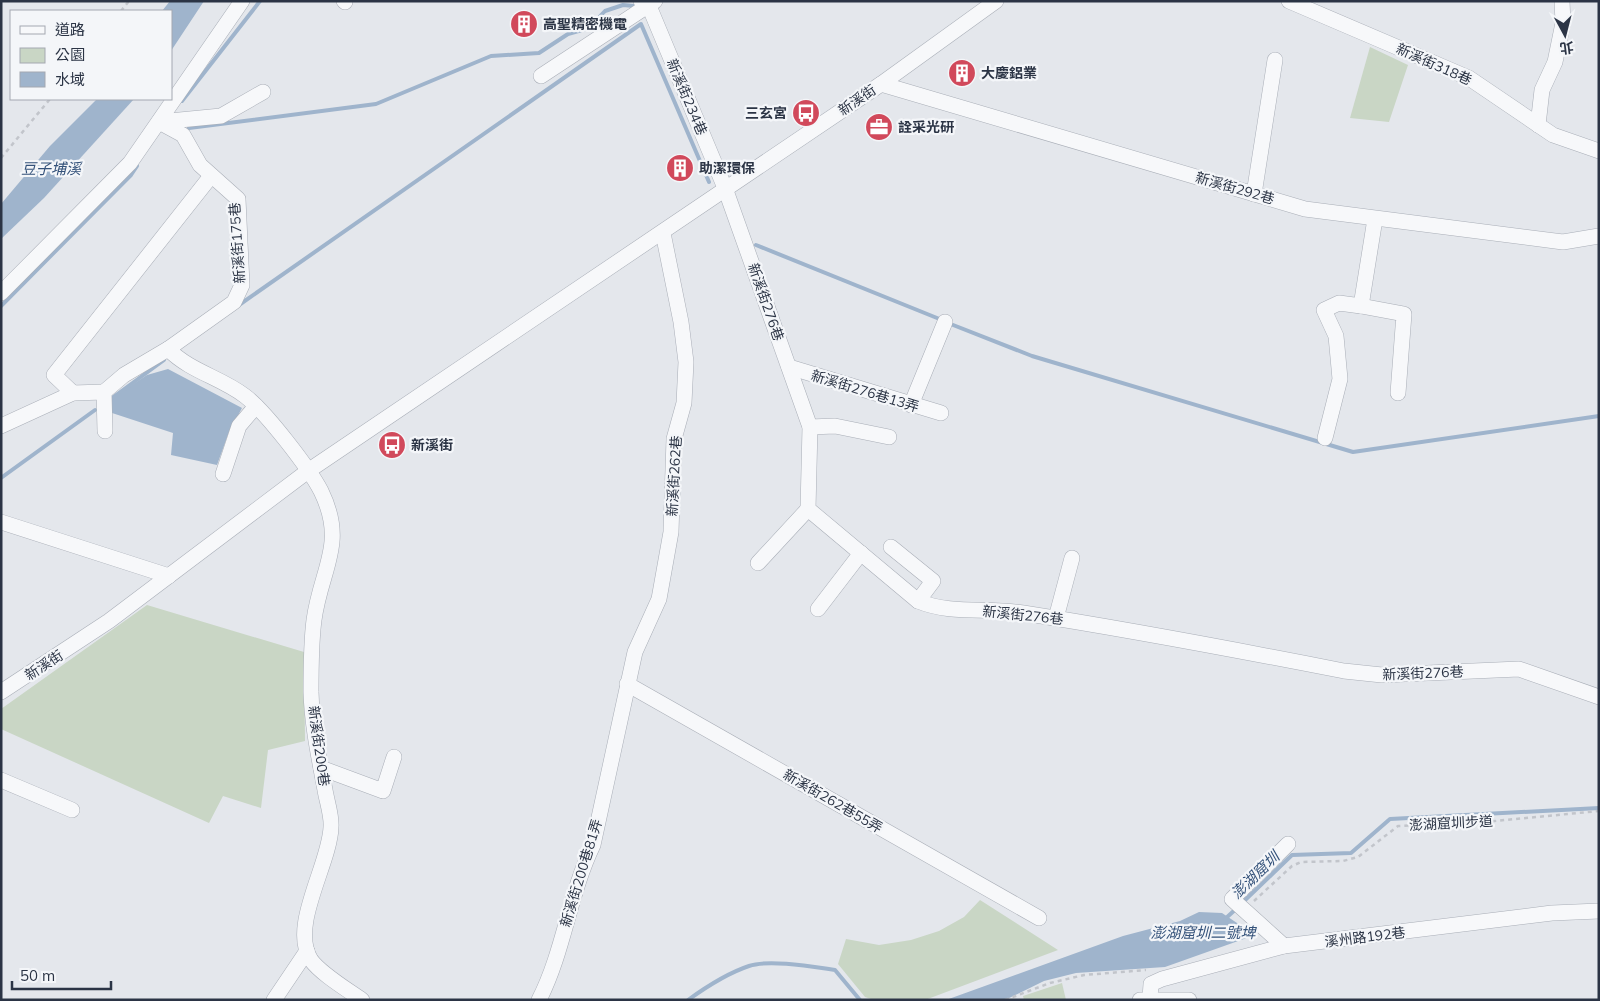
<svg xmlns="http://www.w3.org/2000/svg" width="1600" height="1001" viewBox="0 0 1600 1001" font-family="Mulish,'Noto Sans TC',sans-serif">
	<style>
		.green { fill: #c9d6c5 }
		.water { fill: #9fb4cc }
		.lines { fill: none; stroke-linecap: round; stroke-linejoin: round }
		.stream { stroke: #9fb4cc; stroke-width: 4 }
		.minor-casing { stroke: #a9aeb7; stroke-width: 16 }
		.path { stroke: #c2c5cb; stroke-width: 2.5; stroke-dasharray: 4 4; stroke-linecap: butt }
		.minor { stroke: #f7f8fa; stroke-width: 15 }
		.labels { text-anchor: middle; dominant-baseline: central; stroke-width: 4.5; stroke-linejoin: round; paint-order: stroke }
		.poi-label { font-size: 14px; font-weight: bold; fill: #2b3445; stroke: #f4f6f9; text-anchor: start }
		.street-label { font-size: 14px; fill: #2b3445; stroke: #f4f6f9 }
		.water-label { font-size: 15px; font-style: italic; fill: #34527a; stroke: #f4f6f9 }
	</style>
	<rect width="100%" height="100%" fill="#e4e7ec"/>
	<g class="green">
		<path d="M1370,47l38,18 -19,57 -39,-4z"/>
		<path d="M147,605l157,47 1,89 -37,9 -7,58 -38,-12 -14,27 -208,-94v-20z"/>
		<path d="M980,900l78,50 -133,50h-51l-9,-3 -27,-33 8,-25 33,6 32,-5 28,-9 25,-14z"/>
		<path d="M1062,983l4,17h-42l-1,-4z"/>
	</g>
	<g class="water">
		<path d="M170,1h34l-33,50v-40h-9z"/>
		<path d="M97,99h37l-90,99 -43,41v-35l49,-58z"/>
		<path d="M168,369l74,39 -13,24 -12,33 -46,-10 2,-22 -64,-21 -1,-11 39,-26z"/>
		<path d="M1199,912l23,1 33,22 -90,32 -89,6 -32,8 -39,19h-59l177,-64 57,-15z"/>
	</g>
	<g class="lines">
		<g class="stream">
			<path d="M182,101l78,-100"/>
			<path d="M189,128l187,-24 115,-48 48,-3 29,-19 21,-6 16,-17 18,-6 11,1"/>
			<path d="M756,245l186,75"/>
			<path d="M239,305l402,-281 68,158"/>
			<path d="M1,306l130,-131 6,-9"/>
			<path d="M948,323l84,33 321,96 246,-36"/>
			<path d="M108,401l56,-41"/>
			<path d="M1,478l94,-68"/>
			<path d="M1242,903l50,-48 59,-2 39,-34 209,-11"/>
			<path d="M1225,919l12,-11"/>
			<path d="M688,1000c18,-13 40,-27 61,-34 20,-7 65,1 86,4l25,30"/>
		</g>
		<g class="minor-casing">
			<g id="minor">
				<path d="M344,1l1,1"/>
				<path d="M641,1l8,5 76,182 85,239 -2,82 110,92c33,14 71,6 105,12 108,17 214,37 321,58l38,4 137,-6 80,28"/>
				<path d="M1289,1l180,77 84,57 46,16"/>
				<path d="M541,76l114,-75"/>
				<path d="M881,84l424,125 258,33 36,-6"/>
				<path d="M159,122l24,13 17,30 38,34 4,86 -8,17 -66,47c23,23 52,28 77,47 21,16 64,72 76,95 26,53 0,77 -7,129 -3,23 -3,49 -3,72 1,33 8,66 14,98 2,12 7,26 6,37 -1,37 -42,99 -20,133 10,14 37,30 51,40"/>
				<path d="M159,122l62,-6 42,-24"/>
				<path d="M1538,125l4,-35 13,-28 8,-39 -1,-22"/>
				<path d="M1254,194l21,-134"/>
				<path d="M1,293l129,-130 112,-162"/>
				<path d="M1361,306l43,8 -6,79"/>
				<path d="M789,367l152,46"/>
				<path d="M73,393l-19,-18 157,-199"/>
				<path d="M911,405l34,-83"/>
				<path d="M1,426l72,-33 31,-1"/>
				<path d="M810,427l25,-1 54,11"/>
				<path d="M105,431l-1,-39 20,-17 44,-26"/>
				<path d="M1325,438l15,-59 -4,-43 -12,-26 15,-7 22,3 14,-87"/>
				<path d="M223,474l16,-48 17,-20"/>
				<path d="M1,522l168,54"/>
				<path d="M891,547l42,34 -15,20"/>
				<path d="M758,563l50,-54"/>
				<path d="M818,609l43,-56"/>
				<path d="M1056,618l16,-60"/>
				<path d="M627,684l412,234"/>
				<path d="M1,692l108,-71 199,-150 573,-387 115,-83"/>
				<path d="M321,768l62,23 11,-34"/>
				<path d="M1,780l71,30"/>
				<path d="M1284,946l-52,-47 56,-55"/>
				<path d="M1150,998l1,-14 11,-5 122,-33 268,-33 47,-2"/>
				<path d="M274,1000l33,-49"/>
				<path d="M539,1000c25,-49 30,-105 54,-155l42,-193 24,-53 12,-67 3,-93 10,-36 2,-41 -5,-40 -18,-89"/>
				<path d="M1140,1000h49"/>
			</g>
		</g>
		<g class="path">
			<path d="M121,11l8,-10"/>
			<path d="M1,158l49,-59"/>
			<path d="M1254,901l38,-35 9,-4 42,-1 15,-4 40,-31 76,-3 125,-12"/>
			<path d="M1005,1000l45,-17 34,-8 62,-5"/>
		</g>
		<use href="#minor" class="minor"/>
	</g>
	<defs>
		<g id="building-disc" transform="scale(1.4375)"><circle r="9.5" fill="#d1495b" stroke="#f4f6f9"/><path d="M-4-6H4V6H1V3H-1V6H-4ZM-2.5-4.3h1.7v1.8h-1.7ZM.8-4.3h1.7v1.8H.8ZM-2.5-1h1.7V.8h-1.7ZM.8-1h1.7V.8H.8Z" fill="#fff"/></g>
		<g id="bus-disc" transform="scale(1.4375)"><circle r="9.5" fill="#d1495b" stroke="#f4f6f9"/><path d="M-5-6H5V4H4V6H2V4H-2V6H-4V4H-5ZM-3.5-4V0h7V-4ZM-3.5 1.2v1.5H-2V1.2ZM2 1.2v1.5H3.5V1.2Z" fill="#fff"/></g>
		<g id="office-disc" transform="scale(1.4375)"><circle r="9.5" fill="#d1495b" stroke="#f4f6f9"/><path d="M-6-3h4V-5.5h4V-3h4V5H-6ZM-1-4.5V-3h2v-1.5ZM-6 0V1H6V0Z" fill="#fff"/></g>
	</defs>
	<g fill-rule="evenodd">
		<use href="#building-disc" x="524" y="24"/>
		<use href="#building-disc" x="962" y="73"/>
		<use href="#bus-disc" x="806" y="113"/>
		<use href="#office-disc" x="879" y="127"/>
		<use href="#building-disc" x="680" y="168"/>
		<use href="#bus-disc" x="392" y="445"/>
	</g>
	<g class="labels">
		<g class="poi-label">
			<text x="543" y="24">高聖精密機電</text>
			<text x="981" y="73">大慶鋁業</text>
			<text x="787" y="113" text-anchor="end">三玄宮</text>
			<text x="898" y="127">詮采光研</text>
			<text x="699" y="168">助潔環保</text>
			<text x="411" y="445">新溪街</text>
		</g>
		<g class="street-label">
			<text transform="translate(1434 64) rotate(24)">新溪街318巷</text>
			<text transform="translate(687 97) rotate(67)">新溪街234巷</text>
			<text transform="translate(857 100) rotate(-34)">新溪街</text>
			<text transform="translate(1235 188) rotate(16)">新溪街292巷</text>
			<text transform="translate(237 243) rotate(-94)">新溪街175巷</text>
			<text transform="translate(766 302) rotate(71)">新溪街276巷</text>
			<text transform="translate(865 391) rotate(17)">新溪街276巷13弄</text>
			<text transform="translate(674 476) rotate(-87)">新溪街262巷</text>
			<text transform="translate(1023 615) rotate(6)">新溪街276巷</text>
			<text transform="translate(44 665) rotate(-33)">新溪街</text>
			<text transform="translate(1423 673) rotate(-2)">新溪街276巷</text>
			<text transform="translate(319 746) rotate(82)">新溪街200巷</text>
			<text transform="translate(833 801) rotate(30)">新溪街262巷55弄</text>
			<text transform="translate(1451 823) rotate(-3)">澎湖窟圳步道</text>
			<text transform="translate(581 873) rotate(-73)">新溪街200巷81弄</text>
			<text transform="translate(1365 937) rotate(-7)">溪州路192巷</text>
		</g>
		<g class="water-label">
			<text x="51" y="168">豆子埔溪</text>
			<text transform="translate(1255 875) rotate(-44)">澎湖窟圳</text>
			<text x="1203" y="932">澎湖窟圳二號埤</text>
		</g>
	</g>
	<rect width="1600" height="1001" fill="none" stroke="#2b3445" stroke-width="5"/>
	<rect x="10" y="10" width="162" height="90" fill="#f4f6f9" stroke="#a4a8b1"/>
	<rect x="20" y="26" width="25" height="8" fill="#f7f8fa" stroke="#a4a8b1"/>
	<text x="55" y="35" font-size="15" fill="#2b3445">道路</text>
	<rect x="20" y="48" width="25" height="15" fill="#c9d6c5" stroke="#a4a8b1"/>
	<text x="55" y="60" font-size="15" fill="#2b3445">公園</text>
	<rect x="20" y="72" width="25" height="15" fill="#9fb4cc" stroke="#a4a8b1"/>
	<text x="55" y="85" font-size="15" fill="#2b3445">水域</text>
	<g transform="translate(1565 35) rotate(173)" stroke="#f4f6f9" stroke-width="4" paint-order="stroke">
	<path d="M0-4L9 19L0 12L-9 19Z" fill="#2b3445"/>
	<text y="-8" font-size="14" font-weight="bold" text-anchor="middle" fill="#2b3445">北</text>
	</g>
	<path d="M12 981v8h99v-8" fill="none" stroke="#2b3445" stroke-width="2.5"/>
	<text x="20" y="981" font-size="15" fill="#2b3445" stroke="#f4f6f9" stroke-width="4" paint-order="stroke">50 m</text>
</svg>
